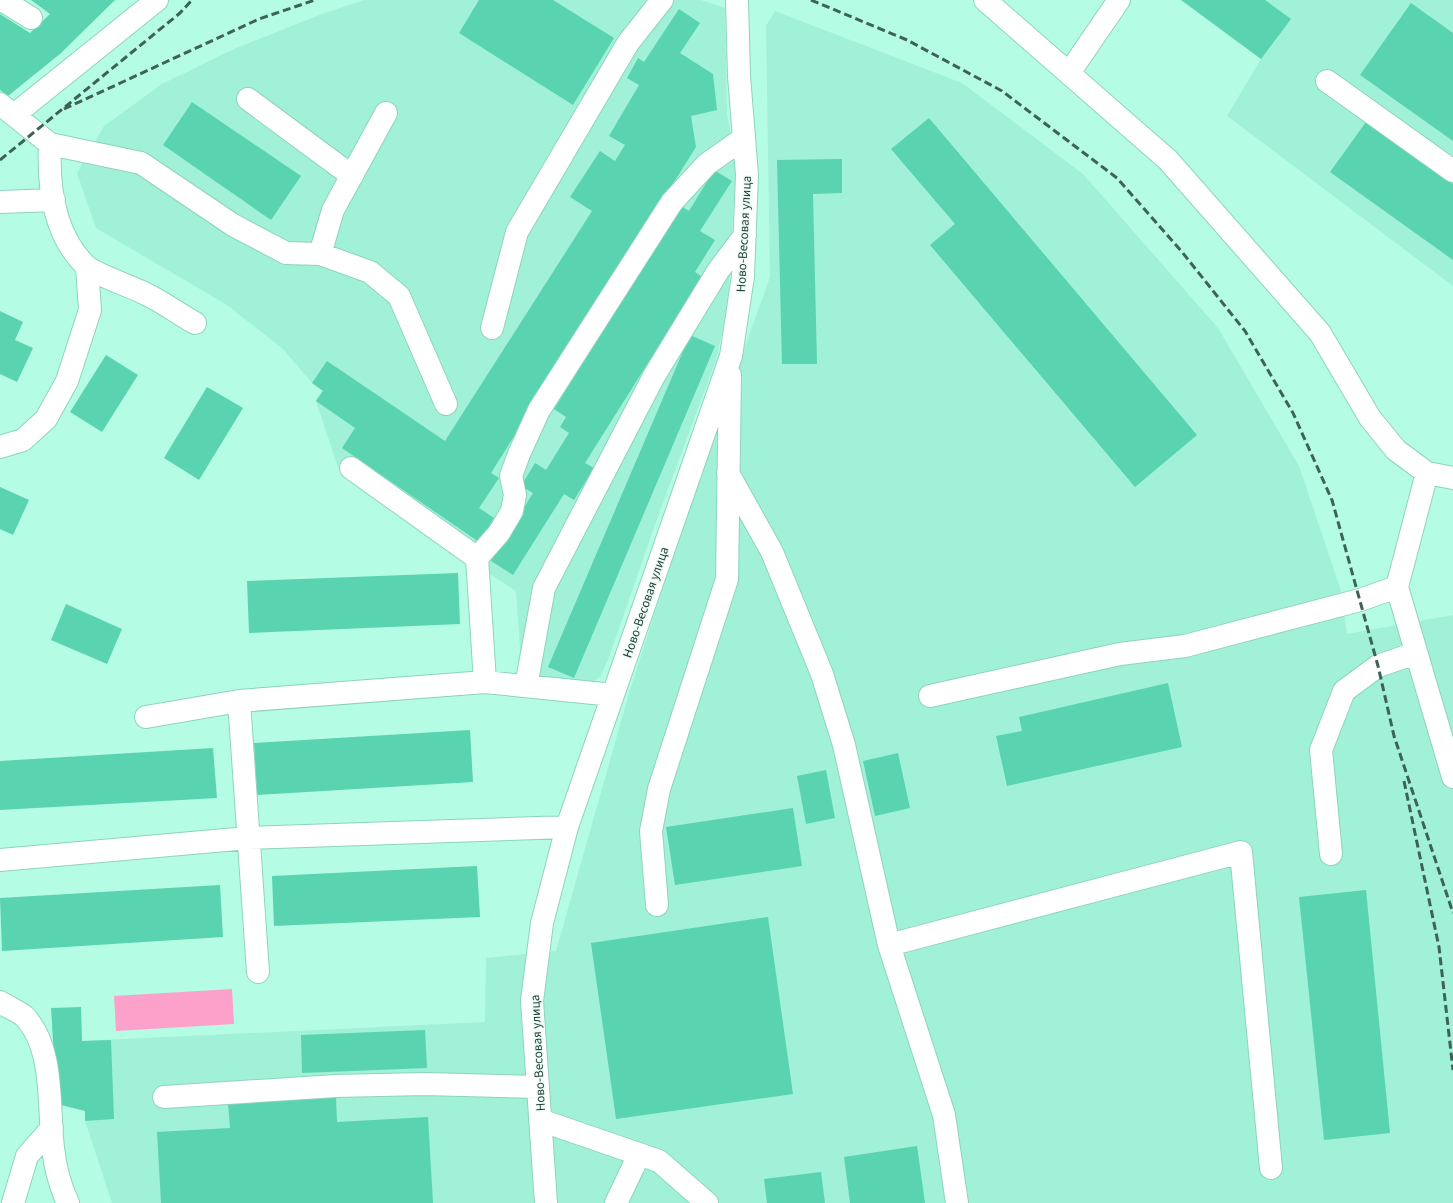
<svg xmlns="http://www.w3.org/2000/svg" width="1453" height="1203" font-family="'Source Sans 3',sans-serif">
  <rect width="100%" height="100%" fill="#b5fce4"/>
  <!-- built -->
  <path fill="#a0f1d7" d="M364,0h337l24,8 2,105 9,49 -8,144 -12,54 -59,159 -49,141 -8,17 -14,9 -43,-6 -22,-17 -5,-72 -61,-39 -117,-85 -22,-66 6,-11 -10,-7 -29,-34 -56,-44 -131,-77 -19,-55 27,-47 58,-42 74,-36 86,-34z
    M1181,0h272v286l-226,-170 34,-57z
    M775,11l187,72 121,91 135,154 81,138 42,125 6,43 106,-19v588h-1341l-27,-82 -3,-80 403,-19 1,-64 70,-7 74,-261 67,-209 73,-204 -4,-251z"/>
  <!-- green -->
  <path fill="#fca2ca" d="M232,989l2,35 -118,7 -2,-35z"/>
  <!-- building -->
  <path fill="#59d3b0" d="M31,0h84l-54,53 -53,43 -8,-6v-76l30,19 20,-19z
    M479,0h74l61,38 -41,67 -114,-72z
    M1181,0h84l26,19 -30,40z
    M1411,3l42,30v108l-93,-66z
    M679,9l21,14 -20,30 33,21 4,36 -26,6 5,31 -205,326 8,5 -20,30 15,10 -15,24 -137,-94 13,-20 -39,-27 7,-10 -11,-8 15,-22 118,80 147,-230 -22,-14 30,-46 15,10 10,-16 -16,-9 30,-51 -12,-7 11,-20 6,4z
    M192,102l109,74 -30,44 -108,-75z
    M929,118l268,317 -62,52 -205,-242 25,-21 -64,-75z
    M1366,122l87,62v76l-123,-88z
    M842,159v34l-29,1 4,170h-35l-5,-204z
    M714,170l18,11 -32,50 15,9 -20,32 7,5 -117,186 9,5 -20,32 -10,-6 -51,81 -22,-14 42,-68 -12,-7 14,-23 11,7 23,-37 -9,-6 6,-10 -12,-8 127,-203 8,5z
    M0,311l23,11 -8,18 18,8 -16,34 -17,-8z
    M690,335l25,11 -141,332 -26,-11z
    M106,355l32,20 -36,57 -32,-20z
    M207,387l36,21 -44,72 -35,-22z
    M0,487l29,13 -16,35 -13,-6z
    M458,573l2,51 -211,9 -2,-52z
    M66,604l56,25 -15,35 -56,-24z
    M1168,683l14,64 -175,39 -11,-50 26,-5 -3,-14z
    M470,730l3,52 -216,13 -3,-52z
    M213,748l4,50 -217,12v-49z
    M898,753l12,55 -35,8 -12,-55z
    M826,770l9,48 -29,6 -9,-48z
    M793,808l9,58 -127,19 -9,-58z
    M477,866l3,51 -206,9 -2,-50z
    M220,885l3,52 -221,14 -2,-53z
    M1366,890l24,243 -66,7 -25,-243z
    M768,917l25,177 -177,25 -25,-176z
    M81,1007l1,34 29,-1 3,79 -29,2v-10l-28,-7 -6,-96z
    M425,1030l2,38 -125,5 -1,-38z
    M336,1097l1,25 91,-5 5,86h-272l-4,-71 73,-4 -2,-25z
    M917,1146l8,57h-75l-6,-46z
    M821,1172l4,31h-58l-3,-24z"/>
  <g fill="none" stroke-linecap="round" stroke-linejoin="round">
    <defs>
      <path id="minor" d="M2,0l29,18
        M985,0l183,160 152,173 50,85 26,32 31,23 26,5
        M1069,73l50,-73
        M1327,81l126,90
        M248,99l104,77
        M0,104l50,40 91,19 92,62 53,28 34,1 50,18 29,24 47,108
        M14,115l143,-115
        M50,144c-2,42 4,91 36,122 10,9 47,21 62,29 16,8 31,19 47,28
        M0,202l54,-2
        M320,254l13,-44 53,-97
        M492,328l25,-96 111,-189 34,-43
        M0,447l23,-7 23,-21 21,-38 23,-71 -3,-43
        M351,468l126,90 8,124
        M728,473l44,79 50,122 22,71 45,200 55,170 13,88
        M477,558l22,-25 13,-22 3,-16 -4,-19 8,-22 20,-44 133,-208 35,-38 37,-26
        M1397,587l56,190
        M526,686l18,-98 110,-212 64,-105 27,-36
        M930,696l190,-42 65,-8 175,-46 37,-13 30,-114
        M146,717l93,-16
        M1331,854l-10,-104 23,-59 34,-25 38,-13
        M0,860l248,-22 319,-11
        M657,905l-6,-74 8,-42 68,-210 3,-204
        M889,945l352,-93 30,316
        M258,972l-19,-271 246,-19 128,13
        M0,1002c7,5 18,9 24,14 31,32 24,91 29,132 2,18 7,38 15,55
        M164,1097l172,-11 89,-2 113,3
        M540,1120l119,41 48,42
        M13,1203l14,-47 25,-28
        M546,1203l-14,-202 10,-78 25,-96 164,-471 12,-80 4,-101 -8,-99 -2,-76
        M616,1203l23,-48"/>
    </defs>
    <!-- minor casing -->
    <use href="#minor" stroke="#8ed4bd" stroke-width="24"/>
    <!-- minor -->
    <use href="#minor" stroke="#fff" stroke-width="22"/>
    <!-- rail -->
    <path stroke="#3d6256" stroke-width="3" stroke-dasharray="8 4" stroke-linecap="butt" d="M811,0l96,40 95,51 115,87 65,74 63,79 48,82 39,87 46,166 16,70 59,177
      M64,109l195,-90 56,-19
      M0,160l180,-147 12,-13
      M1404,781l35,166 14,123"/>
  </g>
  <g text-anchor="middle" stroke-width="3" stroke-linejoin="round" paint-order="stroke">
    <!-- street labels -->
    <g font-size="13" fill="#1f3c33" stroke="#eefcf6">
      <text transform="translate(743 234) rotate(-87)" y="5">Ново-Весовая улица</text>
      <text transform="translate(645 602) rotate(-71)" y="5">Ново-Весовая улица</text>
      <text transform="translate(537 1053) rotate(-93)" y="5">Ново-Весовая улица</text>
    </g>
  </g>
</svg>
